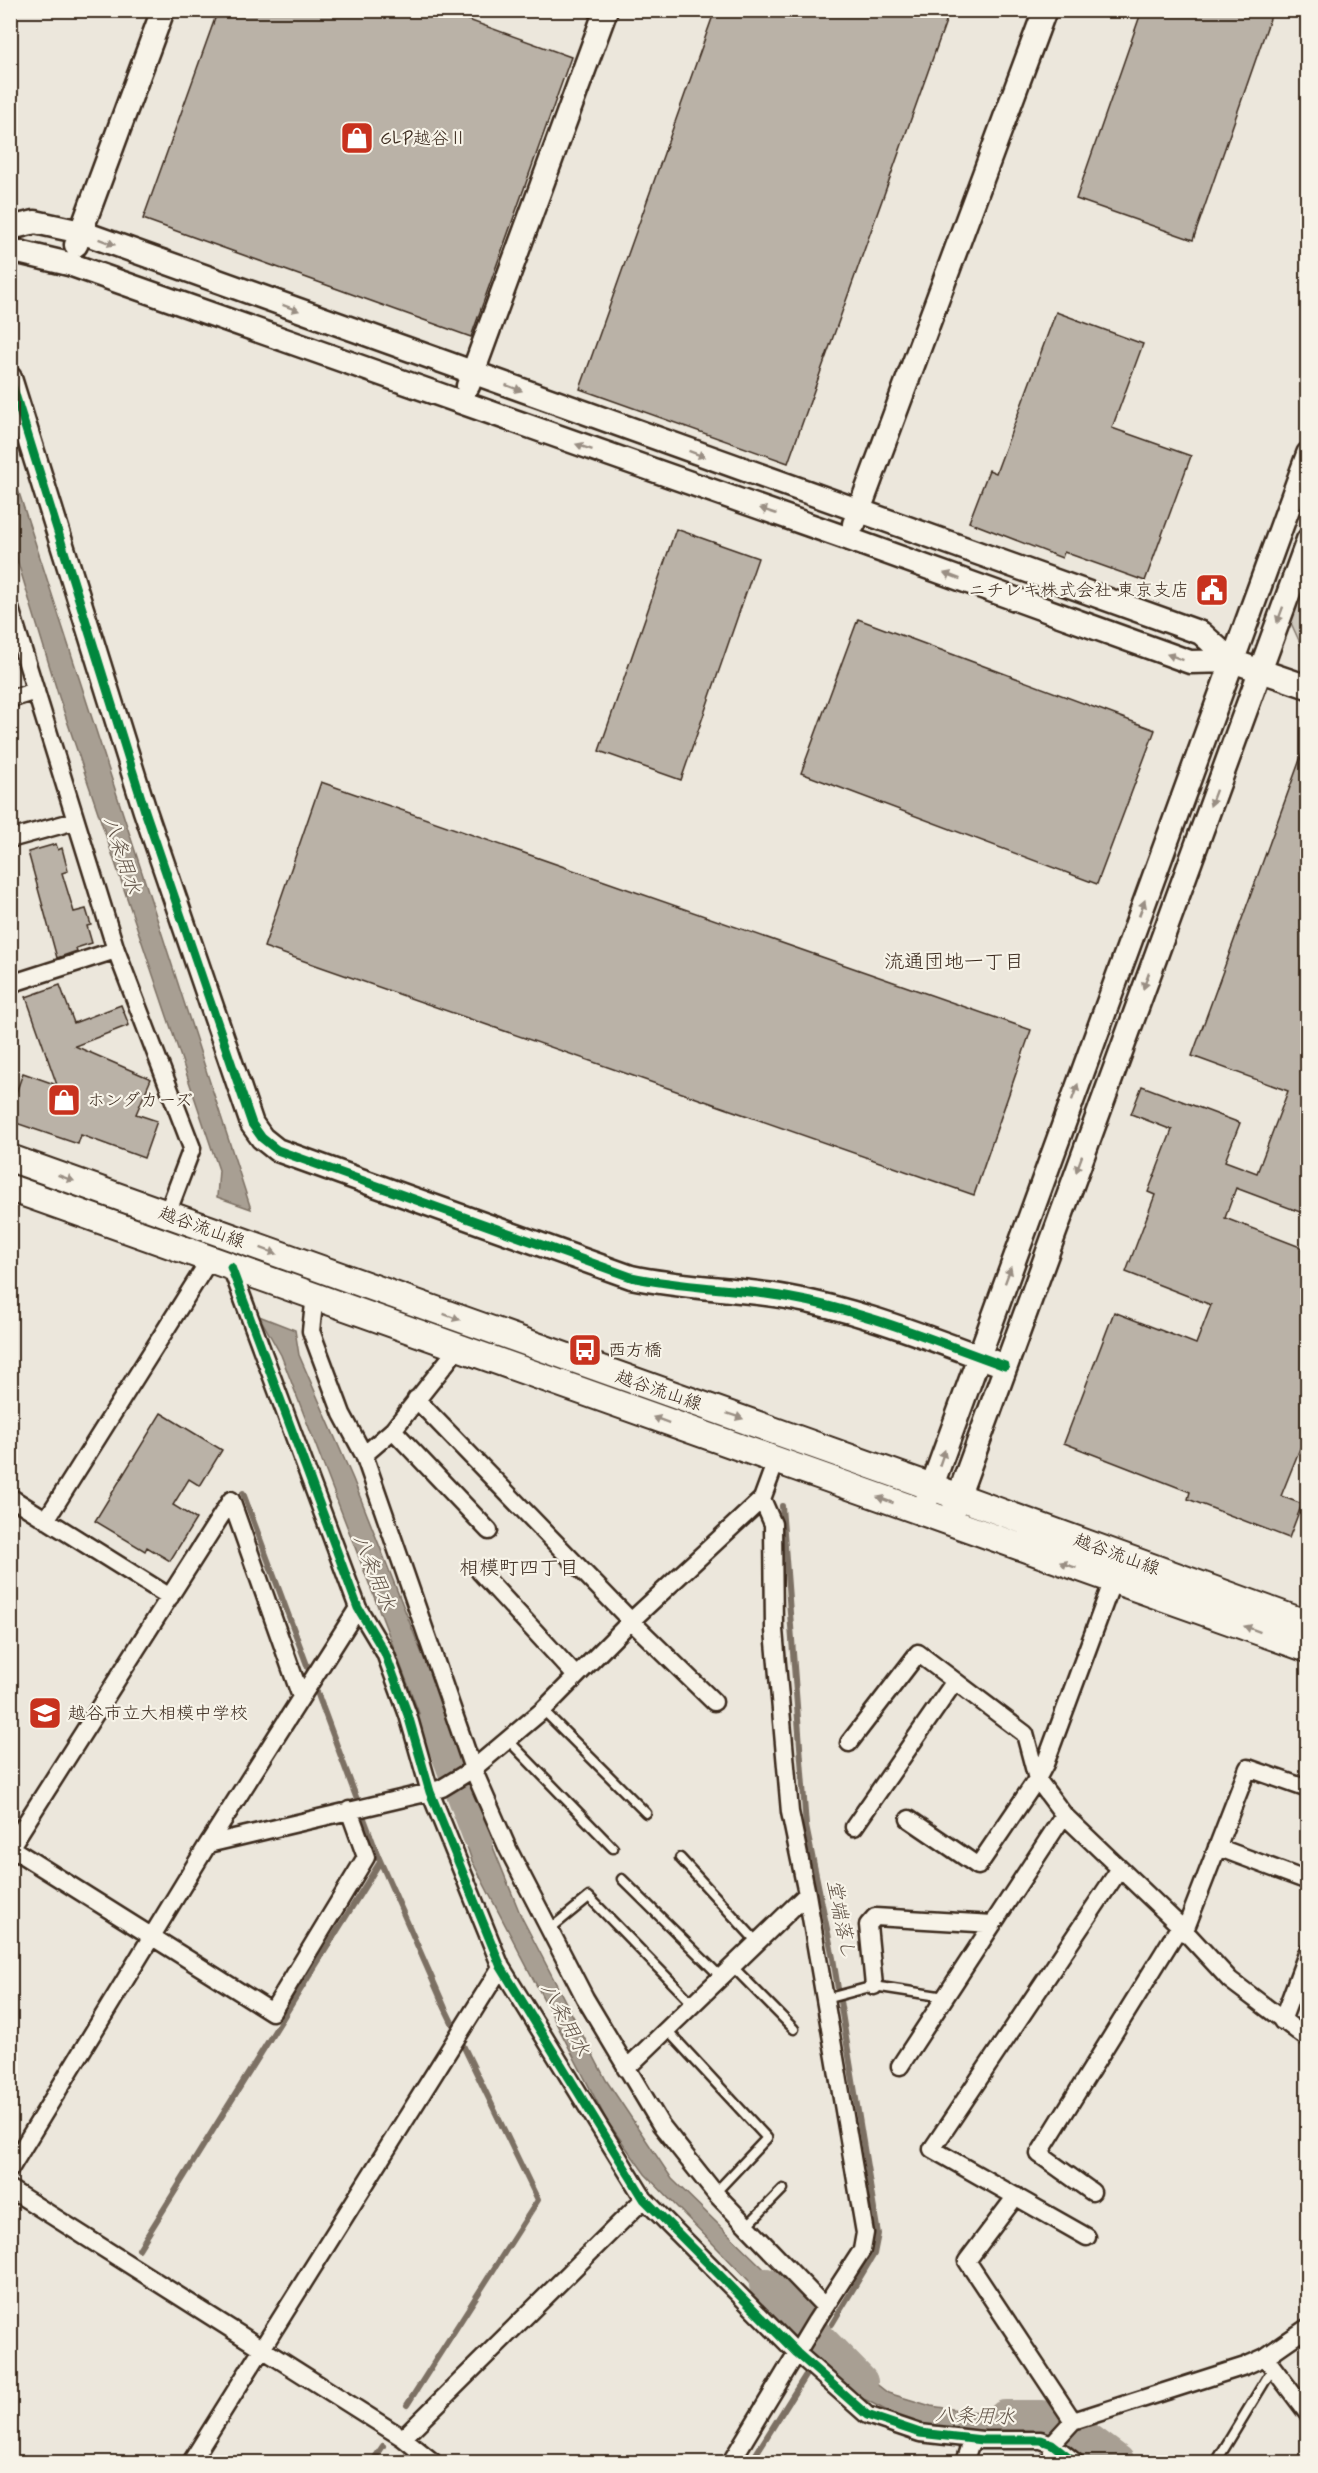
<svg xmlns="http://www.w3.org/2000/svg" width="1318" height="2473" font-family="Mynerve,'Klee One',sans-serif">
  <rect width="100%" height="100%" fill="#ece7dc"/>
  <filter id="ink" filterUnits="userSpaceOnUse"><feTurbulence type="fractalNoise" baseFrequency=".0167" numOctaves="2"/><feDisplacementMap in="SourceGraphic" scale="12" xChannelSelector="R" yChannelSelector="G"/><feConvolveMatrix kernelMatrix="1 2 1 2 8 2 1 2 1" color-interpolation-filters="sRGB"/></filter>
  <g filter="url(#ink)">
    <!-- green -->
    <path fill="#cec8bc" stroke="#84796d" stroke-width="1.5" d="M1307,550v108l-22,-48z"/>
    <!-- water -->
    <path fill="#a89f93" stroke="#7c7064" stroke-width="1.5" d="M11,468l240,741 -34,-12 2,-27 -160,-473 -48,-157z
      M259,1316l36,14 4,25 54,124 111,281 -22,13 -161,-418z
      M469,1788l52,128 85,164 66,99 133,130 -12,17 -148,-152 -38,-53 -135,-260 -22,-65z
      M832,2339l29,33 27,21 43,13 34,5 91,5 -10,13 -23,-5 -12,9 -58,-2 -38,-6 -51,-26 -44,-38z
      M1083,2430l42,32h-26l-25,-23z"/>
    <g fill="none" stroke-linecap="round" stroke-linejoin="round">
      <!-- stream -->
      <path stroke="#7c7064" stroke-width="6" d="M243,1493l135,363 67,152 93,192 -131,205
        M782,1506l24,320 27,132 45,276 -4,20 -42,70
        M139,2249l241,-387
        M372,2462l11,-16
        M751,2462l54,-86"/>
      <!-- river -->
      <path stroke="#a89f93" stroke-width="34" d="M436,1722l43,113
        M766,2285l95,97
        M1005,2417h37l33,13 43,32"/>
    </g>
    <!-- building -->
    <path fill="#bab2a7" stroke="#3b2a1e" stroke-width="1.5" d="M218,10h223l130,47 -100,280 -328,-118z
      M715,10h235l-162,453 -208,-74z
      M1142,10h131l-80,230 -117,-41z
      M1056,312l87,32 -31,84 79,28 -46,125 -81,-29 -2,6 -93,-36 20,-52 7,3z
      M676,529l82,29 -77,222 -82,-29z
      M858,619l297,111 -58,154 -296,-111z
      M1306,743h2v472l-72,-27 -11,30 83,32v193l-5,-2 -22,55 21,8 -13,34 -101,-39 2,-7 -126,-49 50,-131 82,32 15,-39 -85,-33 29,-77 -7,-3 24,-62 -41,-16 11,-28 98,37 -15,38 32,12 31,-82 -96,-35z
      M321,782l710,248 -57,165 -710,-248z
      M56,844l2,6 4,-2 6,23 -6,2 12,39 12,-3 5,16 -4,1 5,17 -16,5 1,3 -20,7 -29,-106z
      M60,985l14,38 47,-18 8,20 -54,21 76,33 -15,35 21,7 -13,37 -63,-23 -3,9 -68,-23v-11l13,-37 34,12 -31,-88z
      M161,1413l61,37 -22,36 -11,-7 -16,26 23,14 -26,42 -23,-14 -2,4 -50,-30z"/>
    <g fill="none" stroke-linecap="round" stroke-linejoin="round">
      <defs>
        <path id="lane" d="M543,1710l103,103
          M509,1741l104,107
          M680,1858l77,84
          M622,1879l99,98
          M550,1929l39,-32 104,107
          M732,1966l62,63
          M825,1999l49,-13 71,11
          M667,2030l100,108 -52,55
          M747,2226l36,-37
          M1216,2462l57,-94"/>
        <path id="street" d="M10,608l106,342 76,198 -25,66
          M10,699l26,-8
          M10,839l65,-18
          M10,984l106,-34
          M231,1267l127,341 27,45 23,62 22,77 71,175 143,232 153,154 70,62 53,18 62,7h59l11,4 23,18
          M315,1295l-4,36 31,83 22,41 109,314 35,80 77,149 76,127 54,68 110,114
          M416,1399l215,222 83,81
          M393,1430l96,101
          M364,1455l29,-25 65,-82
          M10,1497l160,100
          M46,1520l164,-261
          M480,1572l96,104
          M1113,1580l-68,184 -8,15 27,36 116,111 50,54 78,59
          M849,1743l69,-90 107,81 12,45 -59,87 -69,-47
          M854,1827l101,-146
          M208,1844l150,-236
          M1217,1847l91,34
          M10,1848l221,-348 70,197
          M11,1848l261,164 94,-155 -17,-47
          M1184,1933l64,-165 60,21
          M874,1986l-6,-61 7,-8 118,7
          M1282,2021l26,-70
          M900,2066l164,-251
          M626,2069l181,-175
          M10,2169l198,-325 222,-52 12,-4 31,-19 70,-59 88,-89 131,-122 14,-38
          M10,2189l393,249 30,24
          M1092,2192l-53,-38 141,-228
          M1016,2196l-49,65 106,160
          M1087,2237l-155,-88 187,-279
          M1265,2357l43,57
          M403,2438l241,-239
          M191,2462l310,-495
          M731,2462l85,-141 46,-71 3,-17 -58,-339 -17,-82 -16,-182 -1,-106 -11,-25
          M964,2462l8,-23
          M1052,2462v-18l21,-23 172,-55 20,-9 43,-30"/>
        <path id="secondary" d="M10,228l25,-6 46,10 1120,401 31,28 76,26
          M76,245l87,-235
          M10,250l59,14 780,275 341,123 42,-1
          M10,378l135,433 107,313 10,14 15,12 354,127c51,11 103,11 155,20 75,13 147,43 219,69
          M468,386l138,-376
          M854,524l191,-514
          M922,1513l386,-1059
          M952,1514l356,-974"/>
        <path id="primary" d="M10,1158l922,329 376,137
          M10,1188l1298,461"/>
      </defs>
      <!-- lane casing -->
      <use href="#lane" stroke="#3b2a1e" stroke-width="13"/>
      <!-- street casing -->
      <use href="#street" stroke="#3b2a1e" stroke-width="21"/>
      <!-- secondary casing -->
      <use href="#secondary" stroke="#3b2a1e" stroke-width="27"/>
      <!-- primary casing -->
      <use href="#primary" stroke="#3b2a1e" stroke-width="30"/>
      <!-- lane -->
      <use href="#lane" stroke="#f7f3e8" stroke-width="8"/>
      <!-- street -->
      <use href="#street" stroke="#f7f3e8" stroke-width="16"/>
      <!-- secondary -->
      <use href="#secondary" stroke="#f7f3e8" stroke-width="22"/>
      <!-- primary -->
      <use href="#primary" stroke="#f7f3e8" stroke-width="26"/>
      <defs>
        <path id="cycleway" d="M10,378l135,433 107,313 10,14 15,12 354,127c51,11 103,11 155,20 75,13 147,43 219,69
          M231,1267l127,341 27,45 23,62 22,77 71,175 143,232 153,154 70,62 53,18 62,7h59l11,4 23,18"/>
      </defs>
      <!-- cycleway casing -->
      <use href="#cycleway" stroke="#f7f3e8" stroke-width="13"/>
      <!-- cycleway -->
      <use href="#cycleway" stroke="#00873e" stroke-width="9"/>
    </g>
    <!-- one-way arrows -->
    <defs><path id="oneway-solid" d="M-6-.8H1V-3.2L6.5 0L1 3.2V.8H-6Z" transform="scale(1.5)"/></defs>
    <g fill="#998e83">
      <use href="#oneway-solid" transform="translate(107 242) rotate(20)"/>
      <use href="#oneway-solid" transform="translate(291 308) rotate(20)"/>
      <use href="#oneway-solid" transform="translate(514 388) rotate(20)"/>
      <use href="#oneway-solid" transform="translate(584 447) rotate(-161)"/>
      <use href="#oneway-solid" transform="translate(697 454) rotate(20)"/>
      <use href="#oneway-solid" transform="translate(768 511) rotate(-161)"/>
      <use href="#oneway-solid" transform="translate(952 576) rotate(-160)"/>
      <use href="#oneway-solid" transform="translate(1280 615) rotate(110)"/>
      <use href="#oneway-solid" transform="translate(1175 657) rotate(-160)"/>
      <use href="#oneway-solid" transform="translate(1213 798) rotate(110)"/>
      <use href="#oneway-solid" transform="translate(1142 908) rotate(-70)"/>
      <use href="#oneway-solid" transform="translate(1146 981) rotate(110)"/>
      <use href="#oneway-solid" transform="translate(1075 1092) rotate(-70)"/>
      <use href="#oneway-solid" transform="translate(1079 1164) rotate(110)"/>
      <use href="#oneway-solid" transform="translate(66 1178) rotate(20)"/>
      <use href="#oneway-solid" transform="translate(269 1251) rotate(20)"/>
      <use href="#oneway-solid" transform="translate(1008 1275) rotate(-70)"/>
      <use href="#oneway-solid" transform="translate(452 1317) rotate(20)"/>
      <use href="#oneway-solid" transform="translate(735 1416) rotate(19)"/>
      <use href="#oneway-solid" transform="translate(661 1420) rotate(-160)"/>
      <use href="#oneway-solid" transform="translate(942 1458) rotate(-71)"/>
      <use href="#oneway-solid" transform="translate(885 1500) rotate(-160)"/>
      <use href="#oneway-solid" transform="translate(1068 1565) rotate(-161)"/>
      <use href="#oneway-solid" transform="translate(1252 1629) rotate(-160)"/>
    </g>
  </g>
  <!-- icons -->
  <defs>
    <symbol id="shop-square" viewBox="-11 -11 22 22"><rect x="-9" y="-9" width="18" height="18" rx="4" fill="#c8321e" stroke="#f7f3e8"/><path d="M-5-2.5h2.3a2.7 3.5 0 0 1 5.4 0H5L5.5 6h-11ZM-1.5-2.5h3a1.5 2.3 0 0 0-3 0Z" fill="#fff"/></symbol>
    <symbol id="civic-square" viewBox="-11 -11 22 22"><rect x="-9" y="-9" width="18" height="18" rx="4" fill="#c8321e" stroke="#f7f3e8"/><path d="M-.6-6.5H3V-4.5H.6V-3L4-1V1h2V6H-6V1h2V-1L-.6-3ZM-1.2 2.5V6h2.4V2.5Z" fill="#fff"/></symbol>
    <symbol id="bus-square" viewBox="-11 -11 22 22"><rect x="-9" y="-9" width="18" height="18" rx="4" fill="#c8321e" stroke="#f7f3e8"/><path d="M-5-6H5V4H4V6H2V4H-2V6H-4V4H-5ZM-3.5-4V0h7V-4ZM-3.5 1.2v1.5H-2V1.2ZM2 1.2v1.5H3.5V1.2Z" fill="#fff"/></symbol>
    <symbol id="school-square" viewBox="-11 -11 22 22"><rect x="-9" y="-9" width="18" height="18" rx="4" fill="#c8321e" stroke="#f7f3e8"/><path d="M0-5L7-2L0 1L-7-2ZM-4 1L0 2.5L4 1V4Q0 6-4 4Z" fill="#fff"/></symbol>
  </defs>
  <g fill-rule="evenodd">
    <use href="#shop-square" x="338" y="119" width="38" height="38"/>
    <use href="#civic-square" x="1193" y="571" width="38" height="38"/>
    <use href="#shop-square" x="45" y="1081" width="38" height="38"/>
    <use href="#bus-square" x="566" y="1331" width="38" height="38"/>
    <use href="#school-square" x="26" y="1694" width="38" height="38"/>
  </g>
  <g text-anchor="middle" stroke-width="4.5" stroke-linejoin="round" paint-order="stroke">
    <!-- poi labels -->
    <g font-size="18" fill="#3b2a1e" stroke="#f7f3e8" text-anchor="start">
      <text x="380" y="144">GLP越谷Ⅱ</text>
      <text x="1189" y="596" text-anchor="end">ニチレキ株式会社 東京支店</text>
      <text x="87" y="1106">ホンダカーズ</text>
      <text x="608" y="1356">西方橋</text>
      <text x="68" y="1719">越谷市立大相模中学校</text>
    </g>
    <!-- street labels -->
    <g font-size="18" fill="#3b2a1e" stroke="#f7f3e8">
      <text transform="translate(202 1227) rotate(20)" y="6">越谷流山線</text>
      <text transform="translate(659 1390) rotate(19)" y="6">越谷流山線</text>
      <text transform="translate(1117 1554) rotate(20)" y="6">越谷流山線</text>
    </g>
    <!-- water labels -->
    <g font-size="20" font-style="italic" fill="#615347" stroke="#f7f3e8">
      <text transform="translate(123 855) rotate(72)" y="7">八条用水</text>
      <text transform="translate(375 1572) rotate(68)" y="7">八条用水</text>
      <text transform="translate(842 1919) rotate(79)" y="7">堂端落し</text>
      <text transform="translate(566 2019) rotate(62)" y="7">八条用水</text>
      <text transform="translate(975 2415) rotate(2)" y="7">八条用水</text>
    </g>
    <!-- neighbourhood labels -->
    <g font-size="20" fill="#3b2a1e" stroke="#f7f3e8">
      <text x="954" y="968">流通団地一丁目</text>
      <text x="519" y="1574">相模町四丁目</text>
    </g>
  </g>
  <!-- margin -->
  <rect width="1318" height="2473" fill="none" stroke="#f7f3e8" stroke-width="36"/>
  <rect x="18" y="18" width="1282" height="2437" fill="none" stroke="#3b2a1e" stroke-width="2" filter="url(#ink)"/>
</svg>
